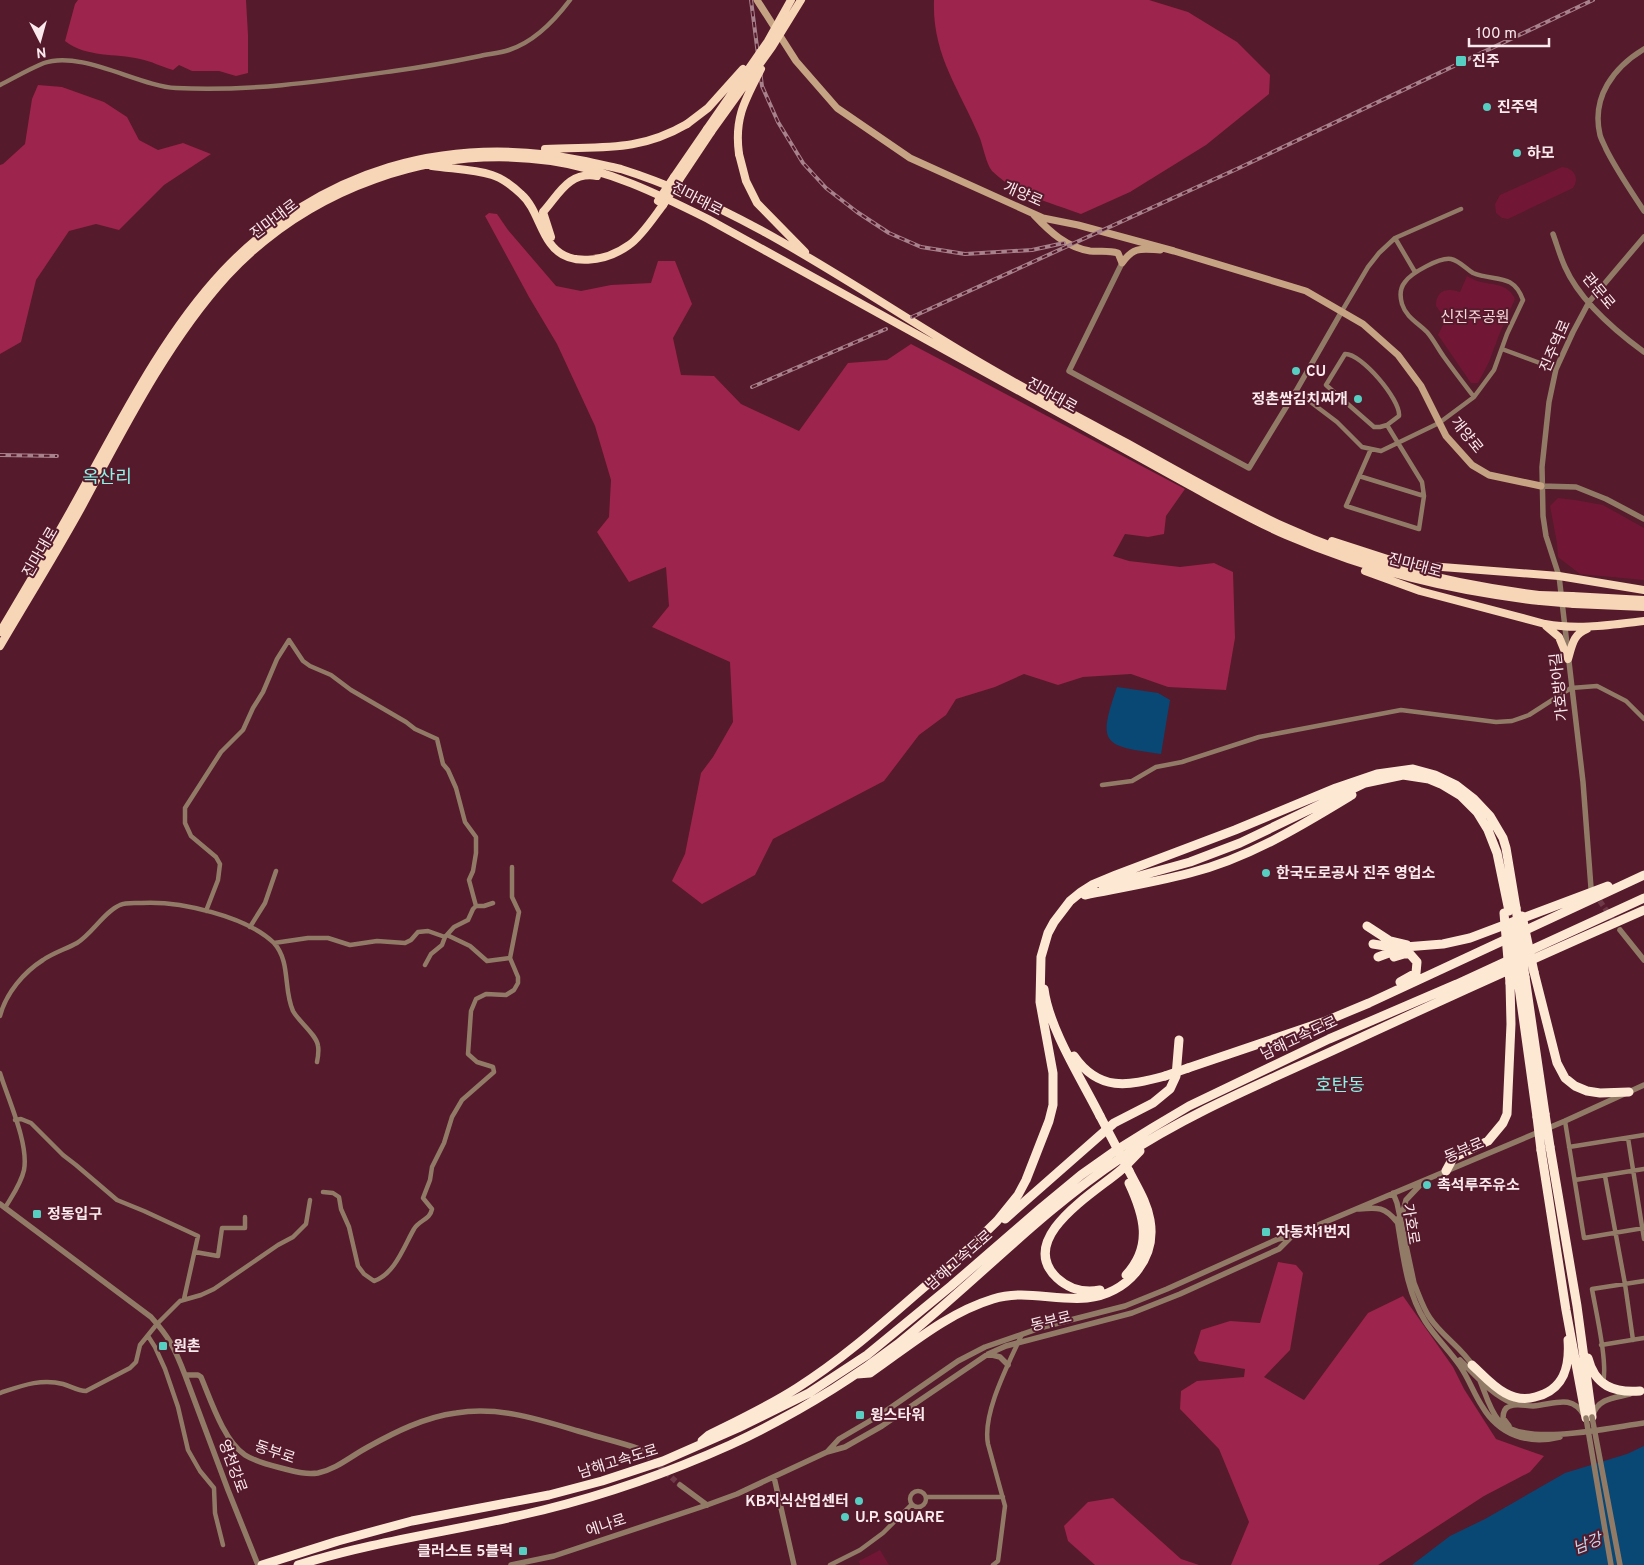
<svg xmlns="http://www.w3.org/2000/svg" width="1644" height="1565" font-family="Overpass,'Noto Sans KR',sans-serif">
  <rect width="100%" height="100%" fill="#551a2b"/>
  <!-- green -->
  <path fill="#711735" d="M1562,167c12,1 18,11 11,21l-65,31 -6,-1 -6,-5 -1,-9 5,-9z
    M1467,276c4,2 9,5 14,6 14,3 27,2 34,17l-16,36 -10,27 -11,21h-7l-33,-48 8,-16 -10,-13c0,-17 12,-18 24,-14z
    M1558,498l17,2 28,5 41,23v52l-64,-6 -22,-17 -1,-14 -7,-37z
    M880,1550l9,15h-29l-1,-4z"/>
  <!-- forest -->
  <path fill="#9d244c" d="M78,0h168l2,35v38l-12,3 -17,-5h-27l-13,-6 -6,5c-11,-3 -22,-9 -33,-11 -25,-6 -53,-1 -75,-18l10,-37z
    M934,0h215l39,12 49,30 33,33 -1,19 -63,51 -76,47 -49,22c-30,-11 -66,-20 -89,-43 -6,-7 -9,-26 -13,-35 -20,-48 -47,-81 -45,-136z
    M38,85l24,2 42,15 23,15 12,23 19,10 25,-7 28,11 -47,31 -45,45 -23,-6 -27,7 -33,49 -15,62 -21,12v-189l3,-1 22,-20 7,-45z
    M489,213l8,1 11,16 48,56 25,5 30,-6 40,-2 7,-22h17l17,43 -19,34 8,37 33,1 27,28 58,27 49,-68 39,-3 24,-16 274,145 -19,27 -2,18 -16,3 -23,-3 -12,22 16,5 51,6 34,-4 19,9 2,66 -9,52 -58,-3 -37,-13 -48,3 -25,8 -34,-11 -29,13 -39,12 -10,16 -27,20 -35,46 -111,58 -18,36 -53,29 -30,-23 13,-27 16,-81 12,-16 20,-35 -3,-60 -78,-35 17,-21 -3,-39 -37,15 -32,-50 12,-15 2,-37 -16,-54 -38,-82 -28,-47 -44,-81z
    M1278,1262l18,3 7,8 -13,77 -26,27 40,23 64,-87 35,-17 50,71 11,22 32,50 48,17 -14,16 -46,24 -106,69h-147l18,-43 -30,-73 -39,-40 1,-18 16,-10 47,-4 1,-8 -46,-8 -5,-8 7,-23 29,-9 30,2z
    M1113,1498l68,61 18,6h-104l-27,-24 -4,-15 24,-24z"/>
  <!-- water -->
  <path fill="#094874" d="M1117,687l41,6 12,7 -9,54c-58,-8 -64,-9 -44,-67z
    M1644,1446v119h-232l38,-29 35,-17 80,-46 62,-19z"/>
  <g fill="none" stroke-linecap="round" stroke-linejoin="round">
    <!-- tertiary-tunnel -->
    <path stroke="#6e3948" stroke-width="5.5" stroke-dasharray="5.5 3" stroke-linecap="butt" d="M1595,894l25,36
      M640,1449l40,36"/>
    <!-- minor -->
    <path stroke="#917b67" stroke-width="4.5" d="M0,85c14,-7 29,-16 44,-22 37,-13 95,23 132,25 73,4 147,-7 218,-17 29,-4 57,-9 86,-15 9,-2 20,-3 29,-6 25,-8 46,-30 61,-50
      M1395,238l20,34
      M1342,311l26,-44 11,-14 16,-15 66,-29
      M1502,349l54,20
      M1296,391l41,31 25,25 19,4 58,-28 35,-26 20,-27 13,-36 16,-34c-10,-28 -29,-18 -50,-27 -7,-4 -13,-12 -22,-14 -11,-2 -40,14 -46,23 -5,6 -5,15 -3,22 4,13 16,19 25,28 7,8 11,17 17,25 10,14 20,27 30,40
      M1371,449l-25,57 73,23 5,-33 -2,-14 -35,-57 -7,2h-6l-48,-42 19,-31c16,-1 56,46 54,62l-12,9
      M1359,476l65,20
      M1102,785l30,-4 24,-14 26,-5 77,-25 142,-27 95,12 16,-1 17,-6 42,-27 26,-2 29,15 18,18
      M206,911l12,-31 2,-16 -4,-7 -25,-21 -6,-13v-15l36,-56 22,-22 10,-22 10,-16 14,-33 12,-19 14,21 7,5 21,9 20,15 55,32 9,7 22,10 6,25 5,6 8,18 9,34 11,15v16l-3,18 -4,9 7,26
      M250,927l15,-24 11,-32
      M447,935l23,11 17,15 23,-3
      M274,943c17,19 9,46 19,68 6,11 24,24 25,35 1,5 0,11 -1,16
      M425,965l6,-11 11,-9 3,-8 9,-10 14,-7 5,-11 3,-3h8l9,-3
      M0,1016c6,-23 24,-44 43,-56 10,-7 23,-11 34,-17 14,-8 28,-32 43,-38 6,-3 15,-2 22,-2 38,-2 104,13 132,40l34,-5h20l22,7 27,-4 28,2 6,-3 7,-8 10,-1 17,6
      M0,1073c8,26 29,71 24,97 -3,14 -12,26 -19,38
      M15,1120l6,-1 10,4 32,32 13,10 41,35 27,11 54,25 -14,63
      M1565,1121l19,117 60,-10
      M1628,1138l16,101
      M1569,1147l75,-12
      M1605,1176l20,108 8,56
      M1575,1180l69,-11
      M323,1192l10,1 6,4 2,12 8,18 9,39 6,8 10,7c21,-7 30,-35 40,-52 5,-9 16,-9 18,-20l-9,-11 7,-18 2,-13 12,-24 8,-26 10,-17 32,-28 -1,-5 -16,-5 -9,-8 3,-43 5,-12 10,-5 20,1 8,-5 4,-7v-6l-8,-19 9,-46 -7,-15v-30
      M195,1252l23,4 4,-28h23v-11
      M148,1336l7,11 10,22 13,38 10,43 12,21 14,17 1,25 8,32
      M1601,1345l43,-7
      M1603,1383c5,-20 -7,-71 -11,-94l52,-8
      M0,1393c21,-7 41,-15 63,-9 8,2 14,7 23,7l44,-23 6,-6 4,-17 17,-21 23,-23 21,-6 13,-6 64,-44 15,-8 13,-13 4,-24
      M910 1499a8 8 0 1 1 16 0a8 8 0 1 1-16 0Z
      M926,1497h77
      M830,1565l30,-15 23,-17 29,-29
      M993,1565l5,-4 7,-55 -17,-62c-6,-31 21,-81 34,-110"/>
    <!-- tertiary -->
    <path stroke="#917b67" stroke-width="5.5" d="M1644,49c-30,18 -53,48 -44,86 1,4 4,9 6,14 11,22 25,42 38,62
      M1553,234c4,11 7,22 12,33 15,34 49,63 79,85
      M1122,263l-53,108 180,97 47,-77 46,-80
      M1541,486l35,1 30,12 38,20
      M1591,888l-8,-106 -24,-206 -13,-40 -3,-20 -1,-49 7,-65 7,-33 17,-37 16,-30 55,-65
      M1620,930l24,30
      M1393,1193l4,10 17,80c5,12 9,25 16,35 12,18 32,30 43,48 11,18 13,39 26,55 24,27 113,6 145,2
      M0,1204l151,113c19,21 24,32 34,58h13l3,2c10,24 23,64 44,78 11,7 24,10 36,13 12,3 24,7 37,5 19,-4 33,-17 50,-26 27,-15 57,-30 88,-34 42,-7 82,6 122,18 20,6 41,11 62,18
      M1359,1209c19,-2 26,-2 38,13
      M1402,1215l4,-15 17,-18
      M1397,1219c6,35 9,72 28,102 10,16 25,30 35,45 9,13 14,28 22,40 17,29 46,39 78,31
      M988,1354l12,3 8,8
      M1460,1360c18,18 31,34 54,44
      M185,1375l43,115 30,75
      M1593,1415c5,-17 22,-17 37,-21
      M1509,1426l-6,-8c0,-5 1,-10 7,-12 7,-3 16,0 23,0 20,-1 38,-13 51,9
      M827,1452l12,-13 41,-24 78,-54 27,-14 58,-20 82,-21 42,-17 111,-50 14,-3 273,-115 79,-36
      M774,1477l20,88
      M680,1485l27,20
      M511,1565l43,-9 153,-51 30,-11 90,-42 18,-5 37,-21 106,-72 18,-8 126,-33 48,-19 99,-45 12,-12"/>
    <!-- secondary -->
    <path stroke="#c6a483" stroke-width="7" d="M757,0l39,61 41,47 73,50 133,60 35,7 96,26 132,40 57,33 35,31 23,31 25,50 26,29 17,10 52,11
      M1034,215c16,17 32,32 56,36 9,1 18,-1 28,2l4,10c12,-17 20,-14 38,-13"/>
    <!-- trunk -->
    <path stroke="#f6d6b6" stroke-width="8" d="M545,149c55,-3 92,4 142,-25
      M739,154l7,27 11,22 48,49
      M432,166c20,3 41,3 60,9 10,3 22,12 29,19 14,12 18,34 29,49 18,26 57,18 79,2 12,-8 25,-28 34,-40
      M674,177l33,-48
      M679,180l32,-48
      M551,237l-8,-25c16,-18 26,-41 54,-36
      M1332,541l71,23 156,12 85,14
      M1365,571l55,20 125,33c33,6 65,1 99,-3
      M1572,596l72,4
      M1574,604l70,3
      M1546,626l13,11 9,22c4,-13 5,-25 19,-30
      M0,632c29,-49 58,-97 85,-147 40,-73 81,-153 138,-214 45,-48 103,-85 166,-104 65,-19 130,-20 196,-6 12,3 24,5 36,8 133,42 246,128 365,197 46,27 94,52 141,77 52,29 104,59 158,84 81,37 166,57 254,68
      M0,646c27,-46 55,-91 81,-138 42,-78 86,-166 146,-232 82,-88 205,-132 324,-115 56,8 107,33 157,58l483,267c31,17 62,35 95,49 84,36 164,56 254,66"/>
    <!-- motorway -->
    <path stroke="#fde8d4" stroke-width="9" d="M1103,886l87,-24 50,-19 125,-60 38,-8 26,4 12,5 20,12 16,16 11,18 9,23 12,58
      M1085,895c35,-7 71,-13 105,-22 59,-15 111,-47 162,-78
      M1367,926l23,15 17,4
      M1373,944l25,4
      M1378,957l27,-10 38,-3 27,-6 138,-52
      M1394,957l10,-3h6l7,8 -1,11 -16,9
      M1534,972l23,91 8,15 10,8 12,5 13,2 29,-1
      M1525,977l20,137
      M1518,980l19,137
      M1044,989c5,40 38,91 56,127
      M1074,1056c25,36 54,30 91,20
      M1188,1068l138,-47 43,-18 275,-128
      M1550,1147l27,159 15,111
      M1541,1150l25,160 20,108
      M1446,1171l7,-13 35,-17 15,-18 4,-9 4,-90 -1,-41
      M1005,1219l109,-96 39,-20 17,-14 6,-13 3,-36
      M957,1260l40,-39 21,-26 8,-15 23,-59 4,-16v-32l-13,-71 1,-45 7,-24 6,-11 16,-21 11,-9 11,-7 24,-10 119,-45 101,-42 41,-14 36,-5 22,6 21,10 18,14 16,17 13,22 3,10 10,60
      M1126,1275c27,-29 18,-60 3,-92
      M1100,1290c-16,3 -31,-1 -43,-12 -42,-40 39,-86 64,-108 7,-6 13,-13 19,-19
      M1588,1358c7,28 26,35 52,33
      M1472,1365c10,9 20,21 33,28 9,5 20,7 30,4 29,-7 35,-30 33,-57
      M857,1374l13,-1c39,-27 77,-60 123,-74 31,-10 62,2 94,-1 39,-4 70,-38 63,-78 -3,-18 -13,-33 -21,-49
      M702,1441l7,-6c30,-15 60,-29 88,-47 59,-37 110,-88 164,-132
      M262,1565l76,-24 74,-20 137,-26 53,-14 61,-20 75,-33 71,-35 58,-38 84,-69 89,-77 41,-34 34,-24 37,-23 37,-22 140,-67 128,-55 187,-86
      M298,1565c80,-25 164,-35 245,-55 65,-16 127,-38 187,-65 60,-28 117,-62 169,-102 75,-60 142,-132 222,-185 66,-44 139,-74 211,-107 103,-48 207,-95 312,-141"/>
    <defs>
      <path id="rail" d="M751,0l11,86 16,36 25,41 23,25 31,24 32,21 32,14 44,7 67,-4 32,-7
        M912,317l327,-149 354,-168
        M752,387l134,-58
        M0,455l57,1"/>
    </defs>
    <!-- rail casing -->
    <use href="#rail" stroke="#a7818b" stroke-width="4"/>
    <!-- rail -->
    <use href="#rail" stroke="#551a2b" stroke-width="2" stroke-dasharray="5.5" stroke-linecap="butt"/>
    <!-- tertiary-bridge -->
    <path stroke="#917b67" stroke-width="5.5" d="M1592,1417l28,148
      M1586,1418l25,147"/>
    <!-- trunk-bridge -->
    <path stroke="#f6d6b6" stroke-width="8" d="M687,124l21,-16 35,-39
      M707,129l61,-88 23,-41
      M711,132l61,-85 29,-47
      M739,154c-5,-36 6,-54 22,-85
      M658,201l16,-24
      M663,205l16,-25
      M1539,595l33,1
      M1540,601l34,3"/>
    <!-- motorway-bridge -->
    <path stroke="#fde8d4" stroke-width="9" d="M1516,908l9,69
      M1504,913l6,70
      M1522,916l12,56
      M1511,926l7,54
      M1165,1076l23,-8
      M1545,1114l5,33
      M1100,1116l29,55
      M1537,1117l4,33"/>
  </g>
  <!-- markers -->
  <g fill="#57cec2" stroke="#551a2b" stroke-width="2">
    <rect x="1455" y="55" width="12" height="12" rx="2.5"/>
    <circle cx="1487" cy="107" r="5"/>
    <circle cx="1517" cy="153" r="5"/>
    <circle cx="1296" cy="371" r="5"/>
    <circle cx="1358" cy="399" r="5"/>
    <circle cx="1266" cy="873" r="5"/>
    <circle cx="1427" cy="1185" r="5"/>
    <rect x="32" y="1209" width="10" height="10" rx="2.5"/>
    <rect x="1261" y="1227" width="10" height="10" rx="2.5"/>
    <rect x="158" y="1341" width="10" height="10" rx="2.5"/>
    <rect x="855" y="1410" width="10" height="10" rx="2.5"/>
    <circle cx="859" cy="1501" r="5"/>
    <circle cx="845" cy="1517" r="5"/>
    <rect x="518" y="1546" width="10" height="10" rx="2.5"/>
  </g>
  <g text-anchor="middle" stroke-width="4" stroke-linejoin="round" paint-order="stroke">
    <!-- poi labels -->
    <g font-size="15" font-weight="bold" fill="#faeaed" stroke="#551a2b" text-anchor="start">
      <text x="1472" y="66">진주</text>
      <text x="1497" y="112">진주역</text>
      <text x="1527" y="158">하모</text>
      <text x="1306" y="376">CU</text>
      <text x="1348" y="404" text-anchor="end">정촌쌈김치찌개</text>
      <text x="1276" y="878">한국도로공사 진주 영업소</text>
      <text x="1437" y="1190">촉석루주유소</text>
      <text x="47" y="1219">정동입구</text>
      <text x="1276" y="1237">자동차1번지</text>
      <text x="173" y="1351">원촌</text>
      <text x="870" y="1420">윙스타워</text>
      <text x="849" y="1506" text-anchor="end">KB지식산업센터</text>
      <text x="855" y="1522">U.P. SQUARE</text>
      <text x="513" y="1556" text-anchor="end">클러스트 5블럭</text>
    </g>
    <!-- street labels -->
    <g font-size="15" fill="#faeaed" stroke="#551a2b">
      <text transform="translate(1023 194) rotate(23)" y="5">개양로</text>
      <text transform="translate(697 199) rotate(27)" y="5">진마대로</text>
      <text transform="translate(274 219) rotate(-37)" y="5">진마대로</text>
      <text transform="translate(1599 291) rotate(50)" y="5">관문로</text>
      <text transform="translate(1555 346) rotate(-67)" y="5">진주역로</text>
      <text transform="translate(1052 395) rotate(29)" y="5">진마대로</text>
      <text transform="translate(1467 435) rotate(51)" y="5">개양로</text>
      <text transform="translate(40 552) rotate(-60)" y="5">진마대로</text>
      <text transform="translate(1415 565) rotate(15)" y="5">진마대로</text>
      <text transform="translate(1559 687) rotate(-96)" y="5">가호방아길</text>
      <text transform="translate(1299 1038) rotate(-25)" y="5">남해고속도로</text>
      <text transform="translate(1464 1150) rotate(-23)" y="5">동부로</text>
      <text transform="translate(1411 1224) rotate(81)" y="5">가호로</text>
      <text transform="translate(959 1260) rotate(-41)" y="5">남해고속도로</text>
      <text transform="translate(1051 1321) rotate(-14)" y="5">동부로</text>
      <text transform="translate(275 1452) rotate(19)" y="5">동부로</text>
      <text transform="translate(618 1461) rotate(-17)" y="5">남해고속도로</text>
      <text transform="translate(233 1466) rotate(70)" y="5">영천강로</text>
      <text transform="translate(606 1525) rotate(-18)" y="5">에나로</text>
    </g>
    <!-- park labels -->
    <g font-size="15" fill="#fad9de" stroke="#551a2b">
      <text x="1475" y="322">신진주공원</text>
    </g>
    <!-- water labels -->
    <g font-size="16" font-style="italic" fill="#c2d9ee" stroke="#551a2b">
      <text transform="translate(1587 1543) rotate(-21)" y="6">남강</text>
    </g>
    <!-- quarter labels -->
    <g font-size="18" fill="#8cf5e9" stroke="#551a2b">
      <text x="107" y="483">옥산리</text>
      <text x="1340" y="1091">호탄동</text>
    </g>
  </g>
  <!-- north arrow -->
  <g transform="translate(40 40) rotate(174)" stroke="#551a2b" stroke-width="4" paint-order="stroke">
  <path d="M0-4L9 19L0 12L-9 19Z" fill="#faeaed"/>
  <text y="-8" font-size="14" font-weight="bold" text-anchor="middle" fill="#faeaed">N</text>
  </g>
  <!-- scale -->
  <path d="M1469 38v8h80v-8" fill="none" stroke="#faeaed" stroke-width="2.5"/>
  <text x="1476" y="38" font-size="15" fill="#faeaed" stroke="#551a2b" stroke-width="4" paint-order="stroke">100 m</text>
</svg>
